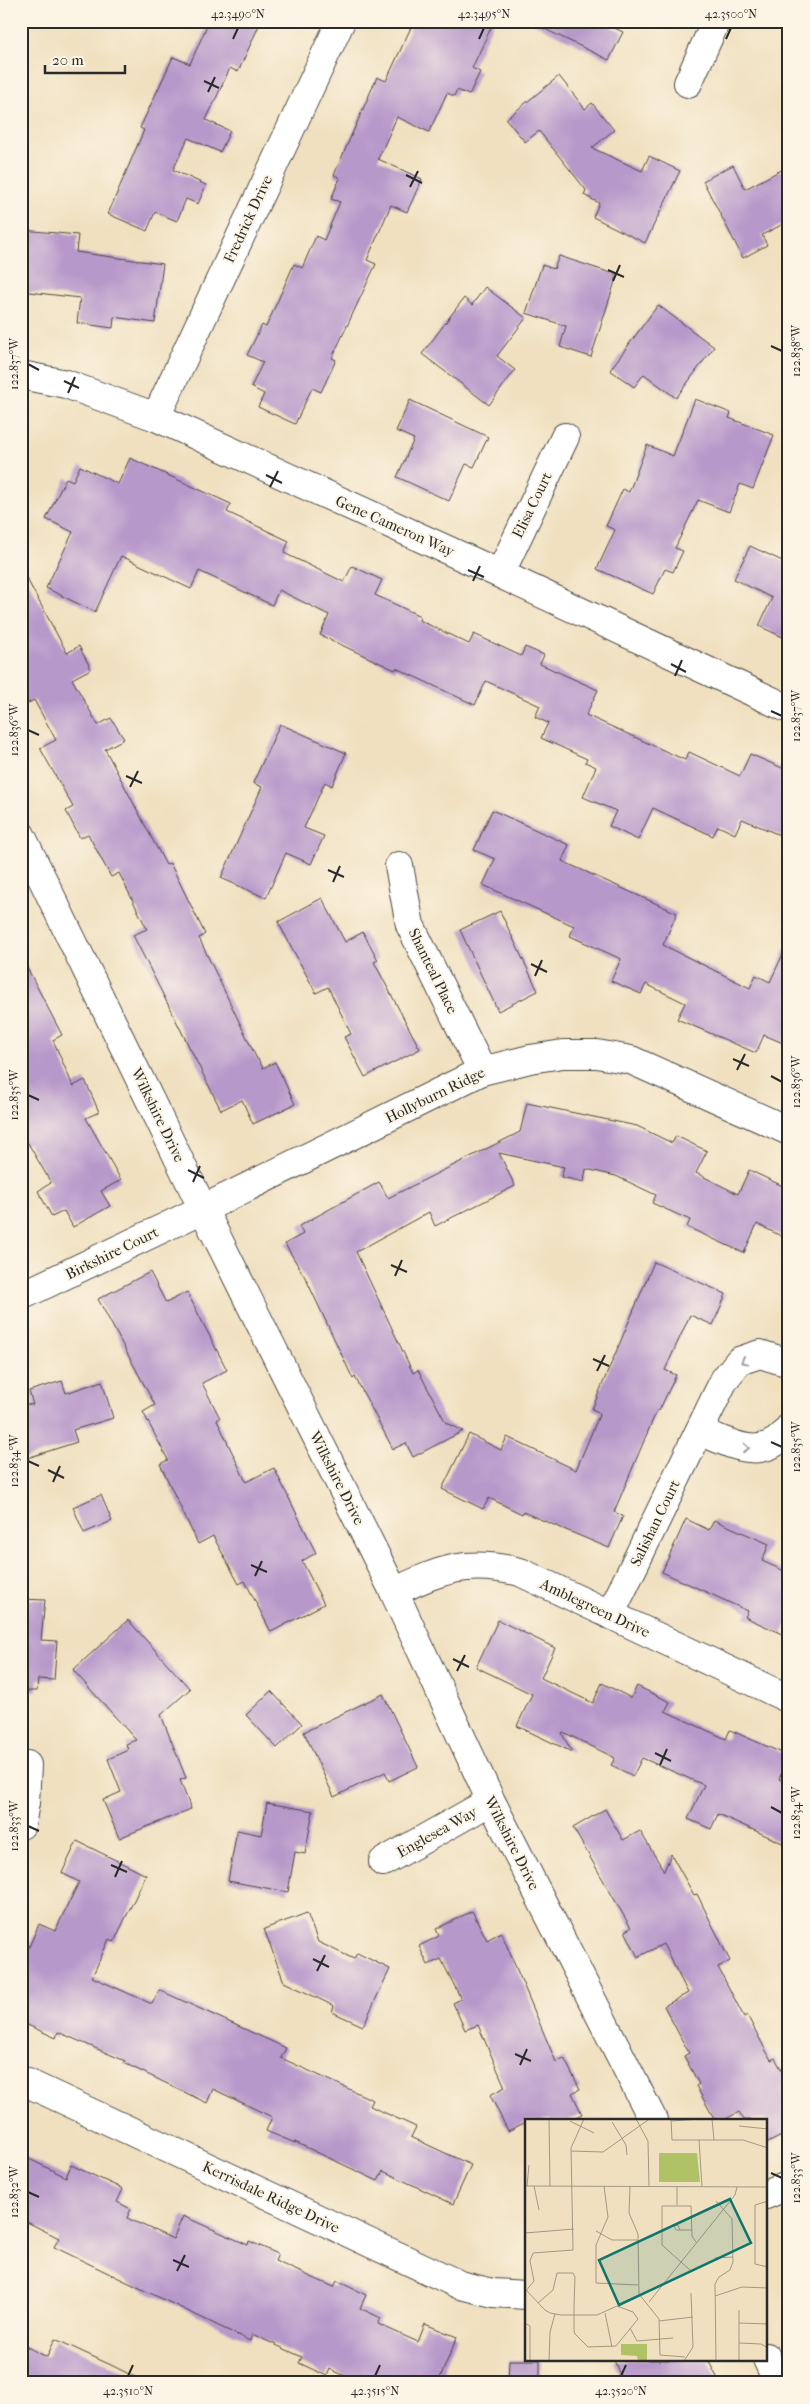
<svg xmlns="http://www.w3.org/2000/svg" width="810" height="2404" font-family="'IM FELL French Canon',serif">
  <rect width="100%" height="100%" fill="#fcf5e5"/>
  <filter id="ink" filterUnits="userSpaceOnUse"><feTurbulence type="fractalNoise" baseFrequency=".02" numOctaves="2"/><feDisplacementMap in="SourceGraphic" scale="10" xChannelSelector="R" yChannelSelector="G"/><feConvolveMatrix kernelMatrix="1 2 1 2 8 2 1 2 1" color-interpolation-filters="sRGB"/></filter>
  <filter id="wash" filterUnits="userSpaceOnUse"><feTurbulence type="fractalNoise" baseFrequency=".0096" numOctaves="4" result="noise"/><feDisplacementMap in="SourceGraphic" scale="20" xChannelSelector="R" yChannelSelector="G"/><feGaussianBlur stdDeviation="1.12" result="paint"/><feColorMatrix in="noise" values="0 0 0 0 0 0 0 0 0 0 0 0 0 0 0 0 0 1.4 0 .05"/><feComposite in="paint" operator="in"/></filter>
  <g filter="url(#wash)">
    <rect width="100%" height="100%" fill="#f0e0c0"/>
    <g id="blocks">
      <!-- building -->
      <path fill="#b798ca" d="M209,21h52l-23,51 -8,-4 -24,52 24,11 -10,21 -32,-14 -15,32 33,15 -8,19 -12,-5 -9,22 -22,-9 -8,19 -39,-17 36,-84 -4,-2 33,-71 17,7z
        M414,21h80l-22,47 8,4 -11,23 -12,-5 -3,6 -7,-3 -18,39 -32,-15 -19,42 44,20 -15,33 -16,-7 -24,55 9,4 -44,94 4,2 -15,32 -9,-4 -17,36 -37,-17 6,-13 -13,-7 12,-25 -16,-7 15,-30 4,2 28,-63 8,4 14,-32 8,4 16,-38 -9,-3 9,-21 -6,-3 43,-98 9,4z
        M528,21h71l24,11 -14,28z
        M559,76l26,33 7,-6 22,27 -22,18 50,23 7,-15 31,15 -35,72 -52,-26 6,-14 -15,-8 2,-5 -47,-59 -14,11 -19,-23z
        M733,165l12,24 44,-23v55l-27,14 5,10 -24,13 -40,-77z
        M23,230l55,5 -2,17 87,12 -8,59 -41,-6 -1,11 -36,-5 3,-25 -59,-7z
        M559,256l58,19 -26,82 -31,-10 6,-21 -40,-13 16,-48 12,4z
        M485,287l41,31 -29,38 18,14 -26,35 -67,-51 42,-56 8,7z
        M658,305l56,42 -38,51 -32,-24 -10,13 -24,-17z
        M695,399l36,14 -2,5 45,17 -21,54 -13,-5 -11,28 -31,-12 -23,48 8,3 -10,21 -8,-3 -12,25 -56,-25 18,-39 -9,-4 17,-37 6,3 18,-47 26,11z
        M410,400l78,37 -14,30 -8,-3 -17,37 -52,-24 17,-38 -18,-8z
        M130,458l101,46 -4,8 62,29 -5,12 60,29 8,-16 30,14 -7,15 45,21 -1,4 50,24 5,-10 47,22 4,-9 19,8 -4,9 58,26 -12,25 99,45 4,-8 51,24 10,-22 39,17v68l-47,-20 -7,15 -17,-8 -5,10 -60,-28 -15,32 -29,-14 7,-15 -33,-14 13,-30 -11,-5 2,-3 -46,-21 7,-15 -13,-6 5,-11 -54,-25 -11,24 -79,-37 -1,2 -75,-35 9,-20 -50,-25 -7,15 -73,-34 -8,18 -70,-33 -26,56 -49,-24 27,-56 -27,-13 20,-41 7,3 7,-15 38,18z
        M750,546l39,18v76l-30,-14 13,-28 -38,-19z
        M21,568l46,85 12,-7 12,23 -19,10 26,46 13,-7 13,21 -19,10 61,116 4,-2 35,71 -6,4 58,121h1l5,9 12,-6 20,42 -42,20 -11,-24 -21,10 -88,-175 14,-6 -28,-56 -8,4 -23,-43 -8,4 -14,-27 7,-4 -33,-59 16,-8 -22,-40 -13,7z
        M280,724l66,29 -14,33 -7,-4 -21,46 20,8 -13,28 -25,-11 -20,45 -45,-20 41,-91 -9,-4z
        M492,810l77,35 -7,16 115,52 -14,32 87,43 6,-13 14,7 19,-41v89l-6,13 -19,-8 -8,18 -79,-34 8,-16 -39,-19 -5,10 -30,-13 10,-22 -51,-23 4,-10 -91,-41 12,-26 -21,-9z
        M322,898l23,44 18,-10 15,28 -4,2 46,87 -55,28 -21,-40 7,-3 -23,-47 -12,6 -38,-71z
        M500,911l38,80 -40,20 -38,-81z
        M21,956l41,79 -9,5 20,46 12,-6 14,32 -13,6 35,62 -20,11 9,15 -37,21 -9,-16 -12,6 -14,-26 13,-8 -23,-40 -7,3z
        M527,1103l110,23 35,17 4,-7 31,15 -11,22 42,21 11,-24 40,19v51l-32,-16 -13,29 -57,-26 3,-7 -38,-17 4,-8 -40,-19 -30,-7 -2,13 -23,-5 3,-10 -65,-14 16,33 -80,40 -6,-14 -73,40 57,121 5,-3 28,53 17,8 -50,26 -7,-14 -13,6 -38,-72 -2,2 -47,-100 -21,-35 18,-10 -4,-8 80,-44 9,16 132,-66z
        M654,1262l72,32 -13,31 -23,-10 -25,55 11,5 -17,36 -2,-1 -43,102 9,4 -14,32 -86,-36 -1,2 -33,-16 -6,11 -41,-20 27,-55 32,16 6,-13 69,33 24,-57 -8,-4z
        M150,1272l16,31 21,-11 40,78 -25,13 18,35 -3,2 29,62 28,-14 42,85 -14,8 22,43 -53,28 -26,-51 -6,3 -26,-48 -15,8 -38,-80 8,-4 -25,-48 12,-7 -57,-106z
        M62,1381l4,12 36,-12 11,37 -40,12 4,12 -56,18v-57l12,2 -4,-14z
        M101,1495l11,26 -28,12 -11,-26z
        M686,1519l23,11 5,-10 55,24 -7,17 27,12v46l-7,15 -37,-17 3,-6 -86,-39z
        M21,1599l24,1 -4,40 16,1 -3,39 -16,-1 -1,12h-16z
        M128,1620l62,69 -29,26 25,63 -6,2 11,29 -72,29 -16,-38 18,-8 -13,-33 20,-9 -2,-6 10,-4 -63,-70z
        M498,1620l57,28 -14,30 52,25 9,-20 29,15 6,-12 33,16 -5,9 61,28 4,-9 59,26 -10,23 10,5v62l-71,-32 -7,15 -23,-10 16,-34 -62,-27 -9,18 -22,-11 4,-7 -52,-26 -1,2 10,18 -55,-26 15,-32 -56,-27z
        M271,1691l31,33 -25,24 -31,-33z
        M383,1694l35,73 -29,14 -4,-9 -51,25 -30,-65z
        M267,1803l46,8 -8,43 -10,-2 -7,40 -60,-11 9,-51 24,5z
        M605,1809l18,31 17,-9 24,40 7,-17 23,41 3,-1 33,67 -12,6 26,50 3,-2 24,45 4,-2 14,25v49l-23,12v-24h-22l-5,-8 -15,8h-9l-19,-34 3,-2 -15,-28 5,-3 -25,-47 24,-13 -25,-49 -25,13 -13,-26 6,-3 -58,-100z
        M77,1841l69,34 -32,67 -5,-3 -17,38 60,27 7,-14 127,58 -5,10 92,42 -3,6 46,21 -5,10 60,28 -18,39 -70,-33 -5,10 -83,-39v1l-29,-12 6,-14 -59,-28 -6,14 -83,-40 1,-2 -67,-29 -2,6 -35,-16v-57l18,-41 16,7 24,-49 -17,-9z
        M472,1911l15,29 14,-8 55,130 8,-4 16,31 -8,4 10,21 -13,6h-43v2l-18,9 -18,-36 15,-8 -27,-62 -13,5 -12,-27 8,-4 -20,-40 -13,6 -9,-19 20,-10 -3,-7z
        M307,1913l11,29 36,17 3,-6 33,16 -27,57 -31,-14 2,-6 -50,-24 -20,-53z
        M21,2155l45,22 5,-12 52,24 -6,13 14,7 -4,9 46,21 10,-23 65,29 1,-4 29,13 -3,7 59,26 3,-6 29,14 -6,13 21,10 -3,6 40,18 7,-18 32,13 -19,46h-78l-30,-14 -3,7 -28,-13 3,-6 -50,-23 -2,7 -196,-94 5,-9 -38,-19z
        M55,2339l58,27 34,17h-126v-39l26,13z
        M509,2360h31v23h-32z
        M614,2360h94l12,23h-97z"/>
    </g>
  </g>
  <g filter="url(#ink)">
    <use href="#blocks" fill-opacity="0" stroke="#494641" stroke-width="1"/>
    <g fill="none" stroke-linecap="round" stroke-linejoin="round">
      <defs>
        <path id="street" d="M688,83l28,-62
          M21,375l45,9 90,33 344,157 289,135
          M156,417l185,-396
          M500,574l65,-137
          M21,835l182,374 191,383 97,209 162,319
          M399,866l11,59 72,146
          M21,1296l182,-87 279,-138 48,-12 33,-5h34l34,6 158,71
          M700,1431c31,13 65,33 89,-3
          M394,1592c48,-23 73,-33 126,-20l269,127
          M610,1615l114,-235 15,-19 21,-7 29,9
          M21,1825l4,-22 2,-38
          M383,1862l108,-61
          M21,2080l439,205 33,8 33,2
          M766,2195l23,-10
          M766,2357l12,26"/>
      </defs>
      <!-- street casing -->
      <use href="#street" stroke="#494641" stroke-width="30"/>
      <!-- street -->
      <use href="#street" stroke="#fff" stroke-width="28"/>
    </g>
    <!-- one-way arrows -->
    <defs><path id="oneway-chevron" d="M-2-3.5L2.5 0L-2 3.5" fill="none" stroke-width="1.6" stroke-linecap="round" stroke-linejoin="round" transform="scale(1.25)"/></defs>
    <g stroke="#a0a0a0">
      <use href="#oneway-chevron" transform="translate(744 1361) rotate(151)"/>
      <use href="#oneway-chevron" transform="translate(746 1448) rotate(5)"/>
    </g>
  </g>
  <!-- ticks -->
  <path fill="none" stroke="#2b2b2b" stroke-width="2" d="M233,39l5,-11M479,39l5,-11M726,39l5,-11M204,81l15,7M208,92l7,-15M406,175l16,8M410,187l8,-16M608,270l16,7M613,281l7,-16M771,346l11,5M28,364l11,6M64,381l15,7M68,393l7,-16M266,475l16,8M270,487l8,-16M468,570l16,7M473,581l7,-15M671,664l15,8M675,676l7,-16M771,711l11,5M28,730l11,5M126,776l16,7M130,787l8,-16M328,870l16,7M333,882l7,-16M531,964l16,8M535,976l7,-16M733,1059l16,7M737,1070l8,-16M771,1076l11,6M28,1095l11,5M188,1170l16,8M193,1182l7,-16M391,1265l16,7M395,1276l7,-16M593,1359l16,7M597,1371l8,-16M771,1442l11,5M28,1461l11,5M48,1470l16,8M53,1482l7,-16M251,1565l16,7M255,1576l7,-15M453,1659l16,8M457,1671l8,-16M655,1753l16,8M660,1765l7,-16M771,1807l11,6M28,1826l11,5M111,1865l16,7M115,1877l7,-16M313,1959l16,8M317,1971l8,-16M515,2054l16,7M520,2065l7,-16M771,2173l11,5M28,2192l11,5M173,2260l16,7M177,2271l8,-16M128,2376l5,-11M375,2376l5,-11M621,2376l5,-11"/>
  <g text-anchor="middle" stroke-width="4" stroke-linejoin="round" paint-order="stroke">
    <!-- street labels -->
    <g font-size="15" fill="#2b2b2b" stroke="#fcf5e5">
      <text transform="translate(248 219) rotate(-65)" y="5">Fredrick Drive</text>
      <text transform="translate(532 505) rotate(-64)" y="5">Elisa Court</text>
      <text transform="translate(395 526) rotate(24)" y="5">Gene Cameron Way</text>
      <text transform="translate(433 971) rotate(64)" y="5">Shanteal Place</text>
      <text transform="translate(435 1095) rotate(-26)" y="5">Hollyburn Ridge</text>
      <text transform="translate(158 1115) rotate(64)" y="5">Wilkshire Drive</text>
      <text transform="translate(112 1253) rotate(-26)" y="5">Birkshire Court</text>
      <text transform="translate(337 1478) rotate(63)" y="5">Wilkshire Drive</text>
      <text transform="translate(655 1523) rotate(-64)" y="5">Salishan Court</text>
      <text transform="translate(595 1608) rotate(25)" y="5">Amblegreen Drive</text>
      <text transform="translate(437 1832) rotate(-29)" y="5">Englesea Way</text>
      <text transform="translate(512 1843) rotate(63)" y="5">Wilkshire Drive</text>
      <text transform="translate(271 2197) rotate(25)" y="5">Kerrisdale Ridge Drive</text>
    </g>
  </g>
  <!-- overview -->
  <g transform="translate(525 2119)">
    <rect width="242" height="242" fill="#f0e0c0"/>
    <path d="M96,225h26v17h-9l-1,-5 -16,-1z" fill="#afc266"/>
    <path d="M134,34h38l3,29h-41z" fill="#afc266"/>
    <path fill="none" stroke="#a19884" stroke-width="1" d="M24,0l1,67M111,0l12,22 1,45M146,0l1,21h71l25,8M187,0l2,21M45,2l24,12M146,2l30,-2M87,3l14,23 1,10M214,7l29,3M174,21l3,47M46,32l32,1 45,-32M0,67l243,1M2,67l2,-21M9,67l5,24M79,67l4,31 -12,28v38l42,2M105,67l-1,27 9,21 1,60 20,25 1,36 25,2M152,68v18M191,82l16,18 1,43 -3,8 -11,7 -4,7 1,77M243,82l-13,4v59l13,3M155,111l-2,-5 -4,1 2,4h16M71,112l16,9h26M0,114l49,-4M190,139l18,-1M166,152l-29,-26v-39h29l1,30 4,6M0,170l20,21 5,3 11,2h36l20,-9 16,6 5,7 -22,27 -28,1 -13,-13 -1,-3v-25l1,-29 -2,-4h-16l-4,17 -15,13M0,173l9,-11 -4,-20 3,-8 40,-3 -2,-102 13,-29M190,177l27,-9 26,1M124,183l86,-107 2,-8M214,191v51M80,194l7,34M134,202l34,-4M0,204l5,3v35M214,204l29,1M105,209l7,13 36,-3M214,224l22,1 7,4M24,242l1,-29 5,-18M159,242l9,-14 -2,-54"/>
    <path fill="#0f766e" fill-opacity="0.15" stroke="#0f766e" stroke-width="2.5" d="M205,80l21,44 -132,62 -20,-45z"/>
    <rect width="242" height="242" fill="none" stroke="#2b2b2b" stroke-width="2.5"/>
  </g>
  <!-- margin -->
  <rect width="810" height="2404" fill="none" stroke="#fcf5e5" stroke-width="55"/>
  <!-- scale -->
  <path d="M45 65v8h80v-8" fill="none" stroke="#2b2b2b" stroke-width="2.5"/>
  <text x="52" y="65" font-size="15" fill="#2b2b2b" stroke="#fcf5e5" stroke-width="4" paint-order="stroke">20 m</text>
  <rect x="28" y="28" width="754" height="2348" fill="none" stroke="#2b2b2b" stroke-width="2"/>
  <g font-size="12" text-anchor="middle" fill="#2b2b2b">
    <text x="238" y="18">42.3490°N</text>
    <text x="484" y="18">42.3495°N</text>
    <text x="731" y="18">42.3500°N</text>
    <text transform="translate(796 351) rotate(-90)" y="4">122.838°W</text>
    <text transform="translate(14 364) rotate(-90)" y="4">122.837°W</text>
    <text transform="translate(796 716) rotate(-90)" y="4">122.837°W</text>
    <text transform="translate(14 730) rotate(-90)" y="4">122.836°W</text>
    <text transform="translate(796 1082) rotate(-90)" y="4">122.836°W</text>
    <text transform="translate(14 1095) rotate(-90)" y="4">122.835°W</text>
    <text transform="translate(796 1447) rotate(-90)" y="4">122.835°W</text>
    <text transform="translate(14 1461) rotate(-90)" y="4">122.834°W</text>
    <text transform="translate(796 1813) rotate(-90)" y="4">122.834°W</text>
    <text transform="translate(14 1826) rotate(-90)" y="4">122.833°W</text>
    <text transform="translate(796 2178) rotate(-90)" y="4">122.833°W</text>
    <text transform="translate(14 2192) rotate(-90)" y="4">122.832°W</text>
    <text x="128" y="2395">42.3510°N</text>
    <text x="375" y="2395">42.3515°N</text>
    <text x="621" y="2395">42.3520°N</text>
  </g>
</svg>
